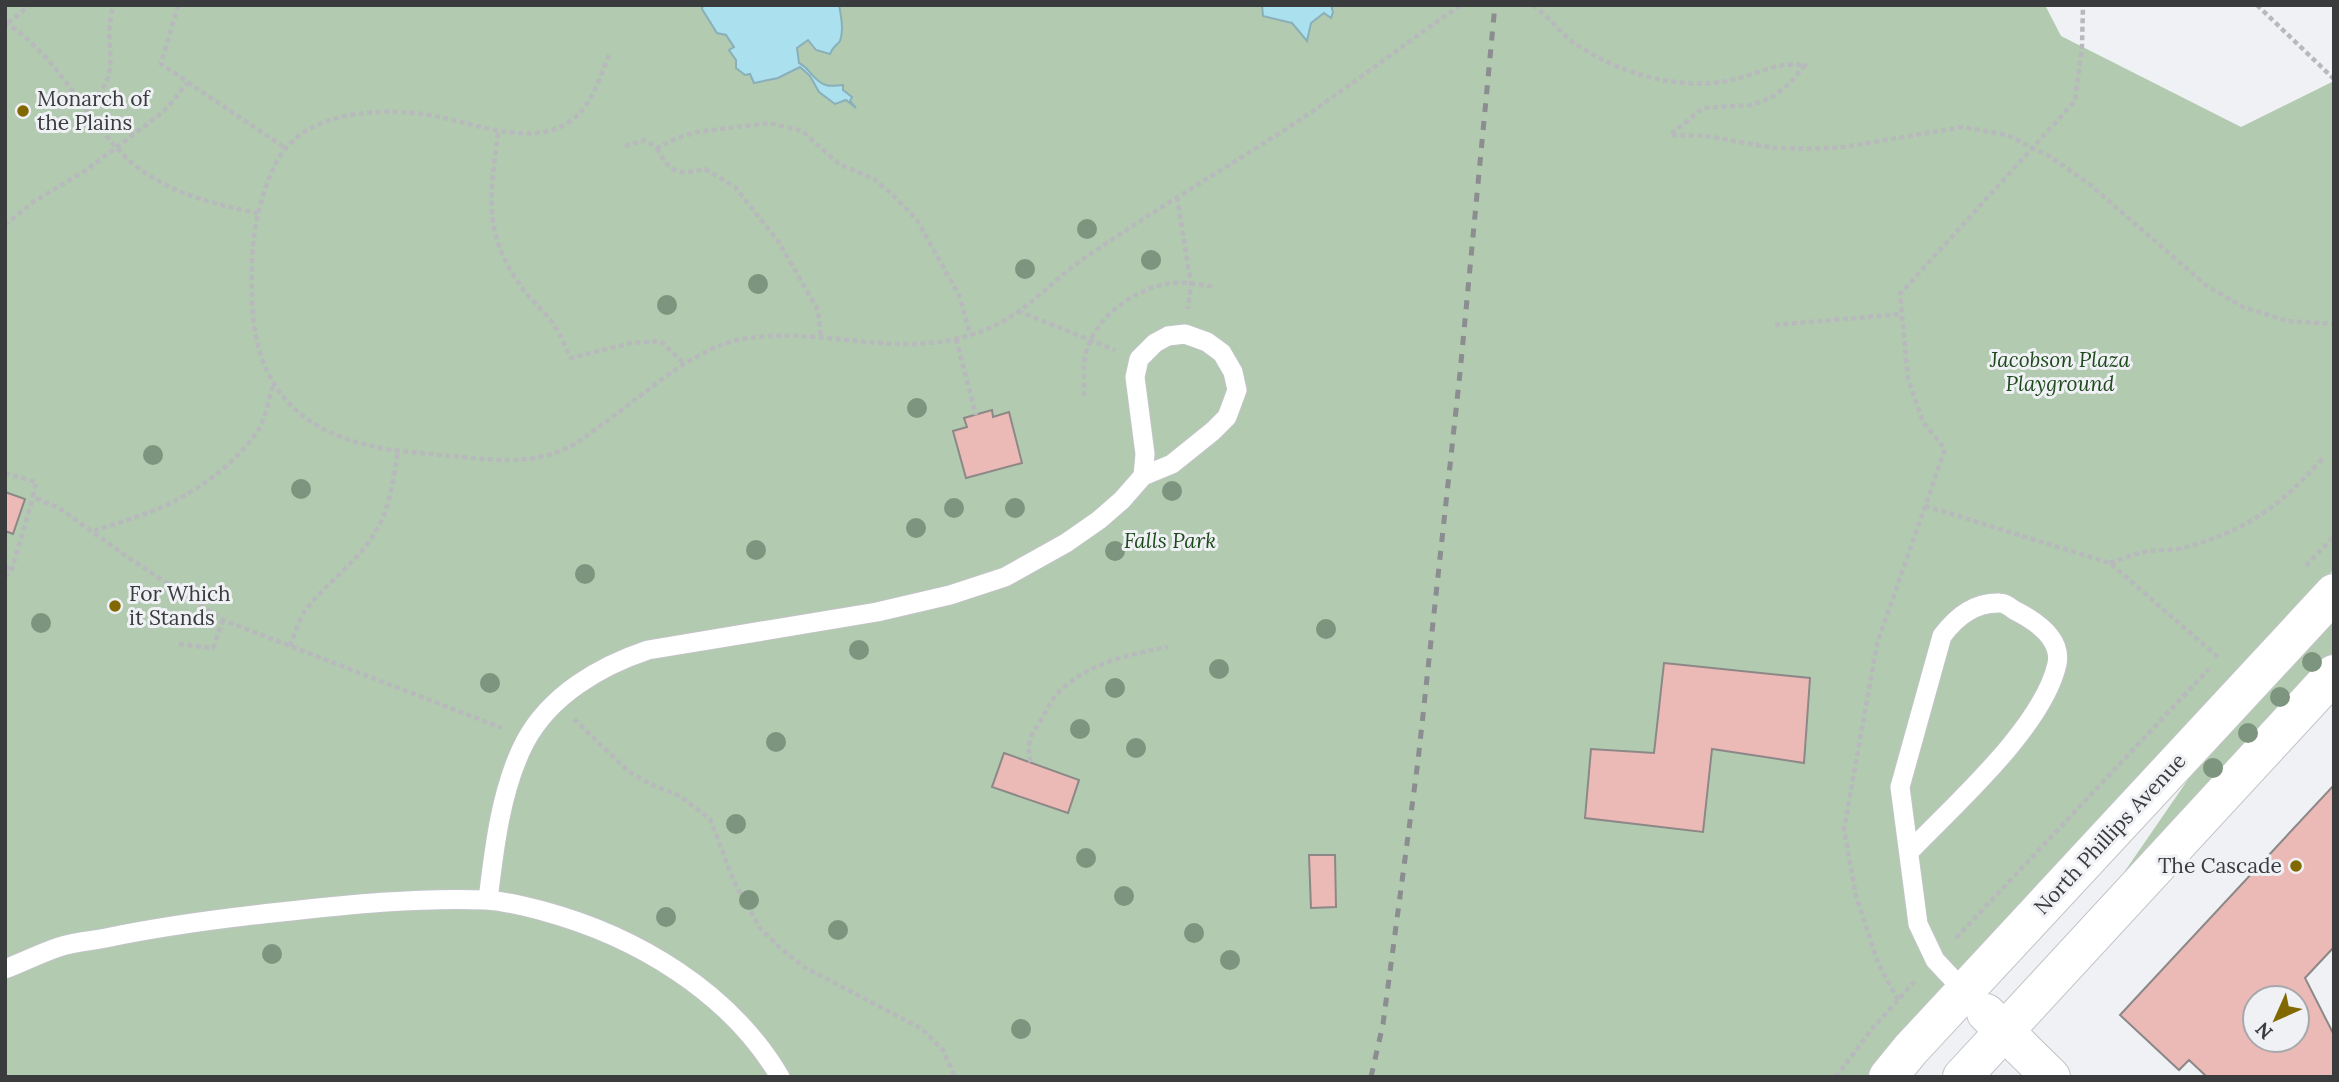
<svg xmlns="http://www.w3.org/2000/svg" width="2339" height="1082" font-family="Lora,serif">
  <rect width="100%" height="100%" fill="#eff1f5"/>
  <!-- green -->
  <path fill="#b2caaf" d="M5,5h2040l16,31 180,91 93,-46v488l-400,434 -63,74h-1866z
    M2334,615v37l-205,223 -4,-4 84,-122z"/>
  <!-- water -->
  <path fill="#abe1ef" stroke="#89afb9" stroke-width="2" d="M703,5h136c2,11 5,25 1,36 -3,4 -8,7 -10,13l-14,-4 -8,-10 -11,8 2,15c11,5 15,19 27,22 5,2 12,0 17,0v5l9,7 -2,4 6,7 -10,-8 -11,4 -16,-12 -9,-16 -10,-9 -22,11 -24,5 -4,-9 -5,1 -9,-7v-8l-7,-10 5,-3 -8,-12 -9,-2 -15,-24z
    M1262,5h69l2,7 -2,6 -7,-5 -13,10 -4,18 -15,-18 -29,-7z"/>
  <!-- building -->
  <path fill="#ecbab6" stroke="#8d8888" stroke-width="2" fill-rule="evenodd" d="M992,410l1,7 16,-5 13,51 -56,15 -13,-47 14,-4 -3,-9z
    M5,492l20,7 -12,35 -8,-3z
    M1664,663l146,15 -6,85 -92,-14 -9,83 -118,-14 6,-69 63,4z
    M1004,753l75,27 -11,33 -76,-26z
    M2334,785v162l-29,31 29,57v42h-127l-18,-17 -10,10 -59,-55zM2255,998h42v42h-42z
    M1309,855h26l1,52 -25,1z"/>
  <g fill="none" stroke-linecap="round" stroke-linejoin="round">
    <defs>
      <path id="service" d="M1909,852c45,-47 134,-125 148,-188 5,-26 -23,-44 -43,-54 -4,-3 -9,-7 -14,-7 -25,-1 -44,14 -58,33l-42,151 18,137 17,36 30,32
        M488,900c6,-51 13,-112 37,-158 25,-47 75,-76 123,-92l229,-38 73,-17 55,-18 61,-34 33,-23 23,-20 21,-24 29,-12 41,-33 14,-14 10,-27 -4,-18 -11,-19 -15,-11 -22,-8 -17,2 -13,7 -16,16 -4,18 10,77 -2,22
        M5,969c18,-7 36,-16 54,-22 15,-5 32,-6 47,-9 52,-11 104,-18 157,-24 74,-8 149,-17 223,-14 19,1 38,6 57,11 93,25 187,81 237,166"/>
      <path id="tertiary" d="M1986,1013l65,64
        M1888,1077l22,-27 424,-457
        M1962,1077l372,-403"/>
    </defs>
    <!-- service casing -->
    <use href="#service" stroke="#c1c4c7" stroke-width="21"/>
    <!-- tertiary casing -->
    <use href="#tertiary" stroke="#c1c4c7" stroke-width="40"/>
    <!-- path -->
    <path stroke="#b7b9bc" stroke-width="4.5" stroke-dasharray="5 3.5" stroke-linecap="butt" d="M178,5l-17,59 124,84
      M1533,5c16,12 28,29 44,40 41,27 95,44 144,37 30,-4 52,-21 84,-17l-17,20 -17,13 -20,7 -48,3 -33,27 37,1 67,12 39,1 31,-2 119,-20 44,8 42,21 39,27 119,103 36,21 44,14 47,3
      M2257,5l77,74
      M5,22c48,31 73,82 110,124 36,42 91,57 143,67
      M8,23l22,-18
      M609,55c-10,24 -17,52 -40,67 -36,24 -87,4 -125,-4 -47,-11 -124,-11 -158,30 -13,15 -19,35 -25,54 -9,31 -10,65 -9,98 2,80 41,129 120,146 22,6 46,6 68,9 38,3 82,11 118,-3 16,-6 29,-16 42,-26 41,-29 93,-78 142,-87 88,-15 166,28 254,-14 29,-14 53,-40 79,-60 13,-10 27,-19 41,-28 55,-37 111,-70 167,-106 61,-40 118,-85 178,-126
      M85,107c44,-35 14,-59 29,-102
      M498,133c-8,63 -16,99 24,155 7,10 17,18 25,28 11,13 17,28 24,42l60,-15 29,-2 23,21
      M625,146l20,-6 12,8 20,-10 20,-6 72,-9 33,8 37,33 35,15 18,15 25,26 42,75 11,39
      M657,148c13,26 21,27 48,21l30,18 43,54 40,69 3,27
      M1177,197l14,87 -3,25
      M5,225l28,-23 52,-31 73,-55 10,-9 19,-24
      M1018,311l97,39
      M1775,325l127,-11
      M956,339l20,76
      M1084,396c0,-12 -1,-26 1,-38 6,-38 46,-67 81,-74 15,-4 34,1 49,3
      M5,473l31,9 -3,15 26,11 67,48 97,64 279,108
      M1925,506l185,57 109,95
      M94,531c20,-7 41,-13 61,-21 36,-14 85,-48 105,-83 6,-12 9,-28 13,-41
      M2110,563c10,-3 20,-8 30,-10 14,-4 29,-2 43,-5 61,-16 98,-42 139,-89
      M2306,566l28,-30
      M5,567l7,2
      M5,577l7,-8 21,-72
      M179,644l34,4 10,-28
      M290,646c5,-11 8,-25 15,-35 21,-29 55,-50 72,-82 14,-24 16,-51 21,-78
      M574,719l54,52 22,13 30,12 30,23 25,65 25,44 19,19 25,20 118,62 21,21 12,27
      M1031,762c-6,-19 1,-29 11,-44 5,-8 9,-17 14,-23 28,-31 73,-41 112,-48
      M1956,938l253,-269
      M1898,1000l-20,-37 -22,-67 -12,-67 33,-185 68,-195 -22,-27 -15,-43 -8,-85 175,-193 7,-55 1,-41
      M1836,1077l35,-47 45,-50"/>
    <!-- service -->
    <use href="#service" stroke="#fff" stroke-width="19"/>
    <!-- tertiary -->
    <use href="#tertiary" stroke="#fff" stroke-width="38"/>
    <!-- rail -->
    <path stroke="#8b8d90" stroke-width="5" stroke-dasharray="9 9" stroke-linecap="butt" d="M1371,1077l12,-53 35,-263 42,-388 35,-368"/>
  </g>
  <!-- trees -->
  <g fill="#7d957e">
    <circle cx="1087" cy="229" r="10"/>
    <circle cx="1151" cy="260" r="10"/>
    <circle cx="1025" cy="269" r="10"/>
    <circle cx="758" cy="284" r="10"/>
    <circle cx="667" cy="305" r="10"/>
    <circle cx="917" cy="408" r="10"/>
    <circle cx="153" cy="455" r="10"/>
    <circle cx="301" cy="489" r="10"/>
    <circle cx="1172" cy="491" r="10"/>
    <circle cx="954" cy="508" r="10"/>
    <circle cx="1015" cy="508" r="10"/>
    <circle cx="916" cy="528" r="10"/>
    <circle cx="756" cy="550" r="10"/>
    <circle cx="1115" cy="551" r="10"/>
    <circle cx="585" cy="574" r="10"/>
    <circle cx="41" cy="623" r="10"/>
    <circle cx="1326" cy="629" r="10"/>
    <circle cx="859" cy="650" r="10"/>
    <circle cx="2312" cy="662" r="10"/>
    <circle cx="1219" cy="669" r="10"/>
    <circle cx="490" cy="683" r="10"/>
    <circle cx="1115" cy="688" r="10"/>
    <circle cx="2280" cy="697" r="10"/>
    <circle cx="1080" cy="729" r="10"/>
    <circle cx="2248" cy="733" r="10"/>
    <circle cx="776" cy="742" r="10"/>
    <circle cx="1136" cy="748" r="10"/>
    <circle cx="2213" cy="768" r="10"/>
    <circle cx="736" cy="824" r="10"/>
    <circle cx="1086" cy="858" r="10"/>
    <circle cx="1124" cy="896" r="10"/>
    <circle cx="749" cy="900" r="10"/>
    <circle cx="666" cy="917" r="10"/>
    <circle cx="838" cy="930" r="10"/>
    <circle cx="1194" cy="933" r="10"/>
    <circle cx="272" cy="954" r="10"/>
    <circle cx="1230" cy="960" r="10"/>
    <circle cx="1021" cy="1029" r="10"/>
  </g>
  <!-- markers -->
  <g fill="#816800" stroke="#eff1f5" stroke-width="2.5">
    <circle cx="23" cy="111" r="7"/>
    <circle cx="115" cy="606" r="7"/>
    <circle cx="2296" cy="866" r="7"/>
  </g>
  <g text-anchor="middle" stroke-width="6" stroke-linejoin="round" paint-order="stroke">
    <!-- poi labels -->
    <g font-size="21" fill="#393b3c" stroke="#eff1f5" text-anchor="start">
      <text x="37" y="106">Monarch of<tspan x="37" dy="24">the Plains</tspan></text>
      <text x="129" y="601">For Which<tspan x="129" dy="24">it Stands</tspan></text>
      <text x="2282" y="873" text-anchor="end">The Cascade</text>
    </g>
    <!-- park labels -->
    <g font-size="21" font-style="italic" fill="#1f4a1c" stroke="#eff1f5">
      <text x="2060" y="367">Jacobson Plaza<tspan x="2060" dy="24">Playground</tspan></text>
      <text x="1170" y="548">Falls Park</text>
    </g>
    <!-- street labels -->
    <g font-size="21" fill="#393b3c" stroke="#eff1f5">
      <text transform="translate(2110 834) rotate(-47)" y="7">North Phillips Avenue</text>
    </g>
  </g>
  <!-- border -->
  <rect width="2339" height="1082" fill="none" stroke="#393b3c" stroke-width="14"/>
  <!-- north arrow -->
  <g transform="translate(2276 1019) rotate(225)"><circle r="33" fill="#eff1f5" stroke="#a6a8ab" stroke-width="2"/>
  <path d="M0-5L12 26L0 18L-12 26Z" fill="#816800"/>
  <text y="-10" font-size="19" font-weight="bold" text-anchor="middle" fill="#393b3c">N</text>
  </g>
</svg>
